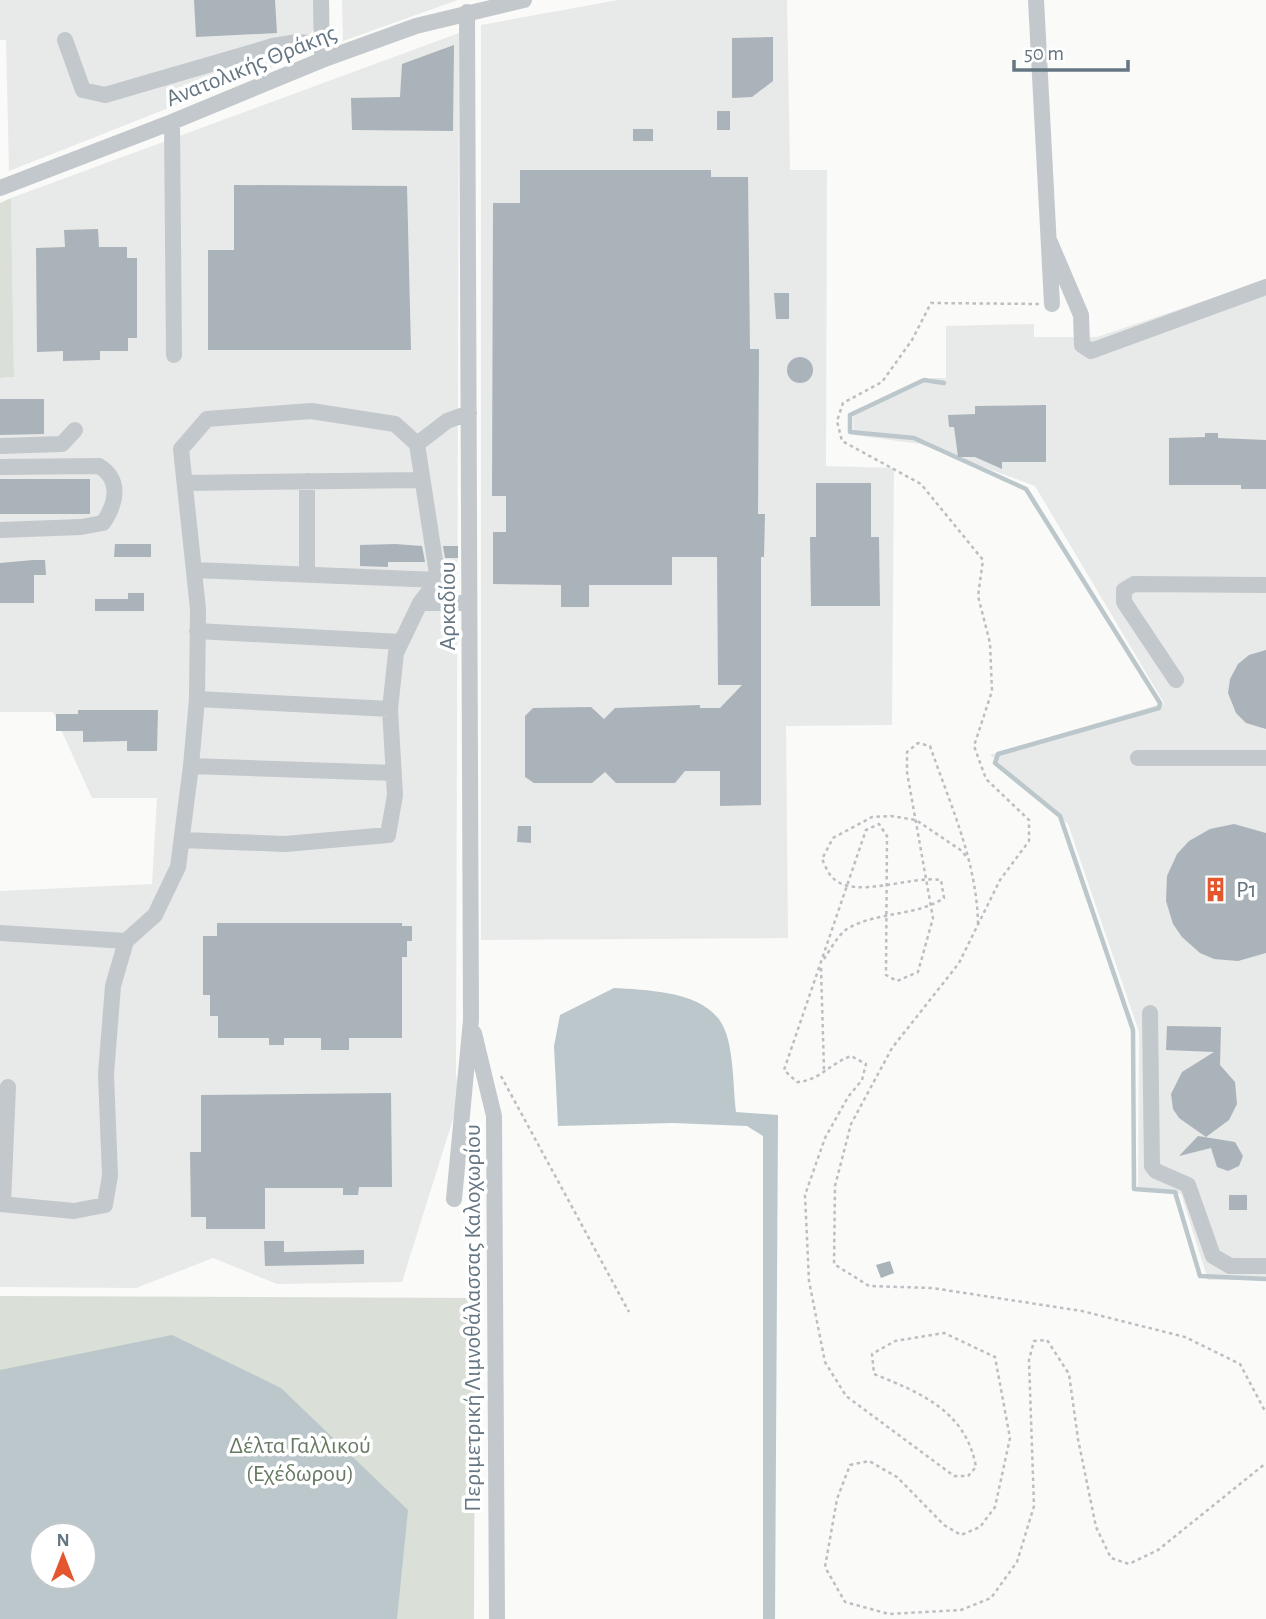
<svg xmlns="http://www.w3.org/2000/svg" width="1266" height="1619" font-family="'Alegreya Sans',sans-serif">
  <rect width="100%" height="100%" fill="#fafaf8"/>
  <!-- built -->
  <path fill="#e8e9e9" d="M0,0h315l1,26 -23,33 -284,112 -3,-131h-6z
    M342,0h116l-115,41z
    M618,0h169l3,170h37l-1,296 68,2 -2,257 -106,1 2,212 -307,2v-915z
    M459,33l-3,1041 3,26 -57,182 -125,2 -64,-26 -77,30 -136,-1v-396l152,-7 5,-86h-65l-39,-86h-53v-334l14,-1 -3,-179z
    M1266,280v999l-58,1 -27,-86 -43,-5 1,-157 -71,-208 -78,-69 174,-52 -129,-217 -115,-42 -66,-9 -1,-24 80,-33h13v-52l88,-2v13h63z"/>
  <!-- green -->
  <path fill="#dadfd7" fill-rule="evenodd" d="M11,198l3,179 -14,1v-175z
    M0,1296l475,2 -1,321h-474zM42,1535h42v42h-42z"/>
  <!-- water -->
  <path fill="#bbc7cb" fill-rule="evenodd" d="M614,988c33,2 92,3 109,38 11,21 10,62 13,86l42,3 -3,504h-12v-483l-16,-10 -74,-3 -115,3 -4,-80 6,-31z
    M172,1335l109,53 127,122 -11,109h-397v-249zM84,1535v42h-42v-42z"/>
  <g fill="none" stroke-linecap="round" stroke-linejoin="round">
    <!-- stream -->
    <path stroke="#bbc7cb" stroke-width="4.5" d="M944,383l-20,-3 -74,35v17l64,6 112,51 134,214 -1,5 -161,46 -3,9 65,53 73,214 1,159 41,3 25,84 66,3"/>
  </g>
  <!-- building -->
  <path fill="#aab3b9" d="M194,0h81l2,33 -81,4z
    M773,37v44l-21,16 -20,1v-60z
    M454,45l-1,86 -101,-1 -1,-32 49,-1 2,-33z
    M717,111h13v19h-13z
    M633,129h20v12h-20z
    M520,170h191v7h37l2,172h9l-1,165h7l-1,43h-3v248l-41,1v-35h-35l-10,12h-59l-11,-11 -13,11h-58l-9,-6v-61l8,-8 58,-1 13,12 11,-11 85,-3v3h20l22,-23h-24l-1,-128h-45v28h-83v22h-28v-22l-68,-1v-52h13v-36h-14l1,-293h27z
    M234,185l173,1 4,164h-203v-100h26z
    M98,229l1,18h28v11h10v80h-9v13h-28v9l-37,1v-10l-26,1 -1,-104 29,-1 -1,-17z
    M774,293h15v26h-13z
    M787 370a13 13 0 1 1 26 0a13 13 0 1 1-26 0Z
    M0,399h44v35l-44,1z
    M1046,405v57h-44v7l-27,-12h-17l-4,-30h-5l-1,-12 27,-1v-8z
    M1205,433h13v5l48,2v49h-25v-4h-72v-47l36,-1z
    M0,479h90v35h-90z
    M816,483h55v54h8l1,69h-69l-1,-69h6z
    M115,544h36v13h-37z
    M395,544l27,2 3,16h-37v5l-28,-1v-21z
    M443,546h15v12h-13z
    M33,560h12l1,15h-12v28h-34v-40z
    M128,593h16v18h-49v-12h33z
    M1266,650v79l-20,-6 -10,-10 -8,-20 2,-14 8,-15 11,-9z
    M78,710h80l-1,41h-30v-10l-44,1v-11h-27v-17h22z
    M1234,824l32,9v120l-28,8 -24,-2 -14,-6 -18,-16 -9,-13 -7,-23 1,-25 10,-22 12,-13 21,-12z
    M518,826h13v17l-14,-1z
    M217,923h185v3h10v15h-5v16h-5v81h-53v12h-28v-12h-37v7h-15v-7h-51v-22h-8v-21h-7v-59h14z
    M1167,1026l54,1 -1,38 15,17 2,22 -8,16 -23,17 -27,-19 -6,-9 -2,-15 11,-22 32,-20 -48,-2z
    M391,1093l1,94h-33l-1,8h-15v-7h-78v41h-59v-12h-15l-1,-65h11v-57z
    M1198,1136l37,6 8,14 -4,10 -11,5 -11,-4 -6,-19 -32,8z
    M1229,1195h18v15h-18z
    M264,1241h20v11l80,-2v14l-99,2z
    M890,1261l4,12 -13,5 -5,-13z"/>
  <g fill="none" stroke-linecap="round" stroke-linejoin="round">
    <!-- path -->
    <path stroke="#bbbfc2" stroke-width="2.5" stroke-dasharray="3.5 3.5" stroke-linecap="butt" d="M1039,304l-108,-1 -19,37 -30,42 -39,21 -6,18 5,20 79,43 62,76 -5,36 12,47 2,48 -18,55 12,33 43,41v21l-29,39 -41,83 -67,85 -41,76 -16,62 -1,78 35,22 63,2 150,23 103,26 55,27 26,49
      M978,924c-1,-62 -28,-120 -48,-178l-12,-3 -11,9v20l26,146 -15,54 -21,9 -11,-6 1,-139 -8,-12 -13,6 -82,240 13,12c22,-1 32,-18 54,-26l15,8 -4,16 -14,17 -23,41 -20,57 4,86 16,81 21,34 108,80h14l8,-9c-10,-56 -55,-74 -102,-93l-2,-20 23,-13 49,-8 51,24 15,81 -15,69 -15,20 -19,8 -17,-10 -47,-48 -28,-16 -19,4 -13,34 -12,68 20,35 44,12 72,-4 30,-12 26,-36 17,-56 -5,-146 5,-19 13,-1 22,34 9,65 18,88 15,31 18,6 29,-14 108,-87
      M824,959c6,-9 14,-24 23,-30 30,-18 68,-12 97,-31l-3,-18c-29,-5 -87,20 -108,-2 -5,-4 -8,-13 -11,-19l11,-21 39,-21 19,-1 25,4 46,31 5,7
      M821,968l3,102
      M501,1076l128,236"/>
    <!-- minor -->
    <path stroke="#c3c8cc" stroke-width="16" d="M321,0l1,54
      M1036,0l16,304
      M65,40l18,50 22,5 168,-49 24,-4 25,2
      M172,122l2,233
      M0,188l172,-66 150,-62 94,-34 108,-26
      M1049,240l32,75 1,30 9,6 175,-64
      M417,444l30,-23 22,-8
      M0,446l62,-2 13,-14
      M0,467l99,-1c23,14 17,38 4,57l-22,4 -81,3
      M307,481v92
      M185,483l236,-3
      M194,570l244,10
      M420,603h49
      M197,631l204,11
      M1176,680l-52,-78v-12l10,-6 132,1
      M197,699l193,10
      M1138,758h128
      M191,766l203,7
      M0,933l126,8
      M1150,1013l2,153 4,5 32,14 25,71 17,10h36
      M474,1033l20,83 3,503
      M454,1199l17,-179 -4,-1008
      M0,1204l74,7 31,-6 5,-29 -4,-102 7,-88 13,-45 29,-26 23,-48 13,-101 6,-67 1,-90 -17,-160 26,-30 104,-8 84,13 22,20 21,136 -18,23 -24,50 -6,56 5,86 -7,40 -103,9 -103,-4
      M3,1204l5,-117"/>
  </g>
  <!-- icons -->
  <defs>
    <symbol id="building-bare" viewBox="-9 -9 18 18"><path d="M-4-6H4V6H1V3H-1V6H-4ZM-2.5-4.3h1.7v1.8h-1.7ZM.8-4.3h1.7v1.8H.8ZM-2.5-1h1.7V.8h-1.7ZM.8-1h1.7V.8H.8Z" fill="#e4572e" stroke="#fff" stroke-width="2.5" paint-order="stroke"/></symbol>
  </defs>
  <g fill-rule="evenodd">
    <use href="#building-bare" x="1198" y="872" width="35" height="35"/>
  </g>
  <g text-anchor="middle" stroke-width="7" stroke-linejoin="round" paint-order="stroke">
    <!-- street labels -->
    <g font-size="24" fill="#657683" stroke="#fff">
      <text transform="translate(251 65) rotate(-22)" y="8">Ανατολικής Θράκης</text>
      <text transform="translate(447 606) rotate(-90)" y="8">Αρκαδίου</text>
      <text transform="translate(472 1318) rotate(-90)" y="8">Περιμετρική Λιμνοθάλασσας Καλοχωρίου</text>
    </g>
    <!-- poi labels -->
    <g font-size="24" fill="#657683" stroke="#fff" text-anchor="start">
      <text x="1236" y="897">P1</text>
    </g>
    <!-- park labels -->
    <g font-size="24" fill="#687a64" stroke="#fff">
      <text x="300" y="1453">Δέλτα Γαλλικού<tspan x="300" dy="28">(Εχέδωρου)</tspan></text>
    </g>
  </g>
  <!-- north arrow -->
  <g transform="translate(63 1556)"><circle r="33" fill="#ffffff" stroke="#c1c8cd" stroke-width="2"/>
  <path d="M0-5L12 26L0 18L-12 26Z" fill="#e4572e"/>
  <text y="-10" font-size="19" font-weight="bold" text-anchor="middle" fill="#657683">N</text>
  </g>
  <!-- scale -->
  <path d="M1014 60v10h114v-10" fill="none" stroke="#657683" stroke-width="3.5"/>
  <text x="1024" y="60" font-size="21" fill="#657683" stroke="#ffffff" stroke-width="5" paint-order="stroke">50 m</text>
</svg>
